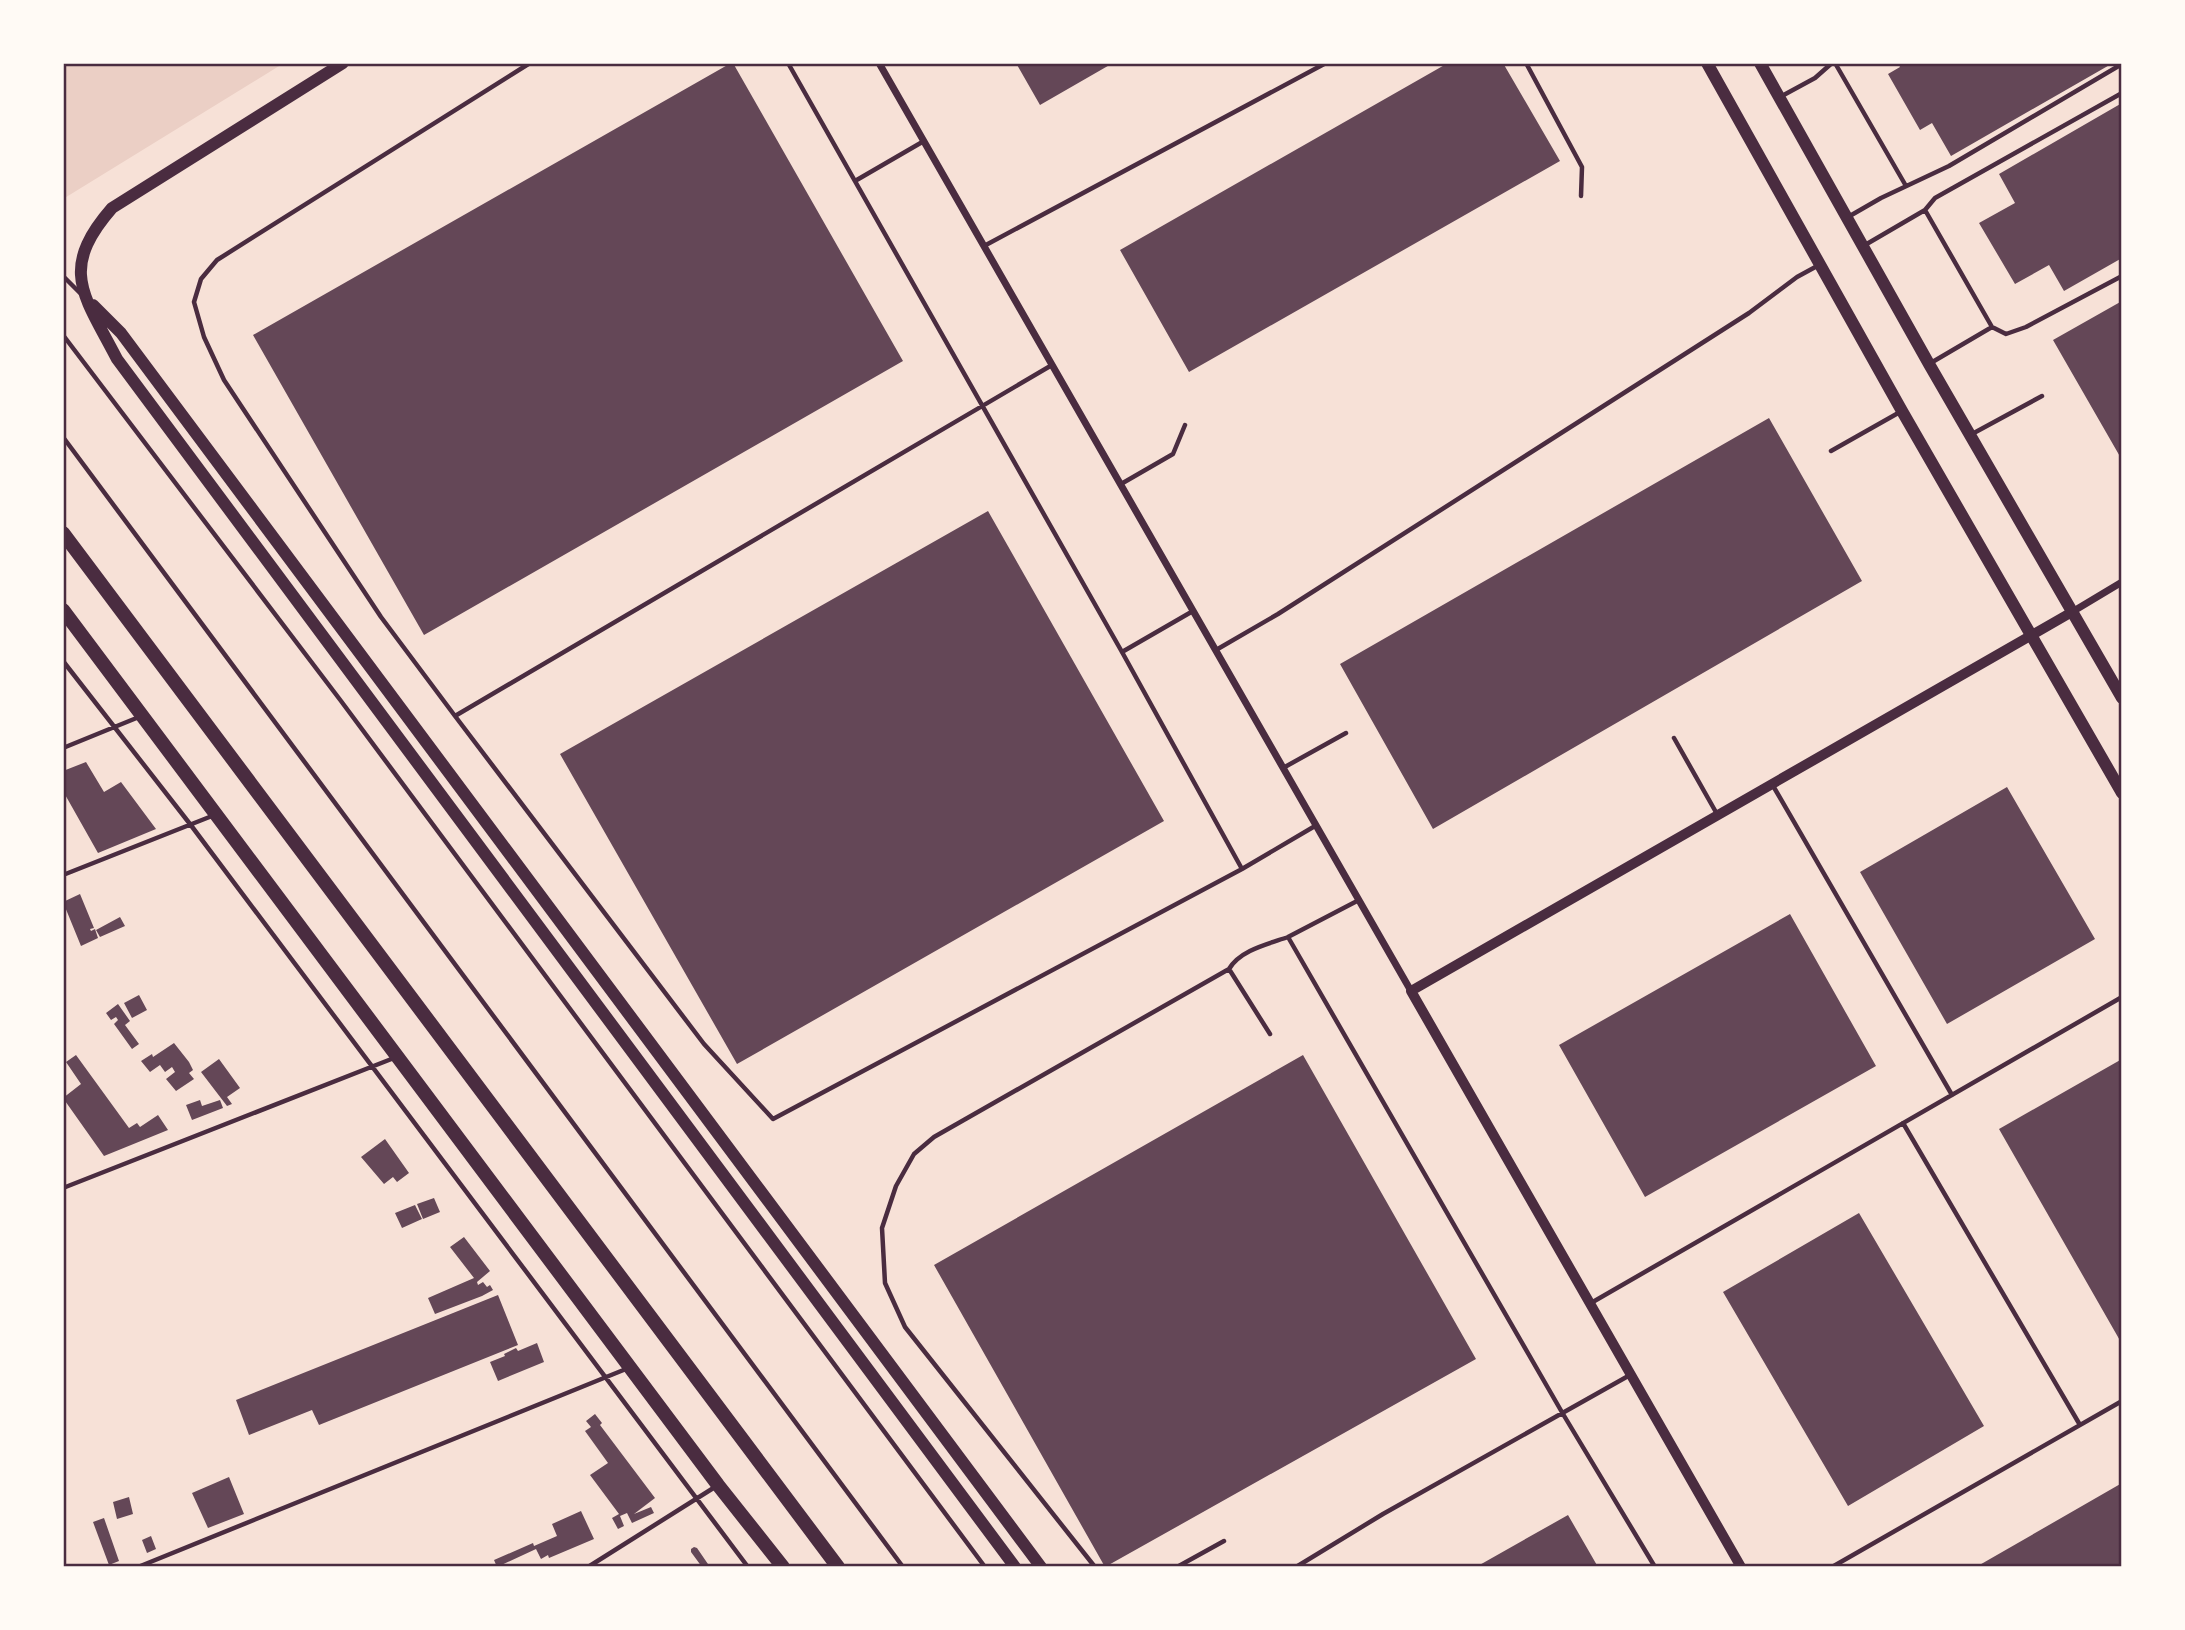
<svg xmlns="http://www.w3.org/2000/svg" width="2185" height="1630" font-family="'Libre Baskerville',serif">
  <rect width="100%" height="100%" fill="#f7e1d7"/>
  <!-- green -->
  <path fill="#ebcfc5" d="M63,63h221l-221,136z"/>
  <!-- building -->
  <path fill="#644757" d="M731,63h2l170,298 -479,274 -171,-300z
    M1016,63h97l-73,42z
    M1448,63h55l57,98 -371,211 -69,-122z
    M1898,63h215l-162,93 -19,-33 -12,7 -32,-56 12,-7z
    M2122,103v155l-58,33 -15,-26 -34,19 -36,-61 36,-20 -16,-29z
    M2122,301v159l-69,-120z
    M1769,418l93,163 -429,248 -93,-165z
    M988,511l176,310 -427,243 -177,-310z
    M86,762l18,30 17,-10 35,47 -58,24 -35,-62v-20z
    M2007,787l88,152 -148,85 -87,-152z
    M80,894l14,34 -4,1 1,2 4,-2 3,9 -17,8 -18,-44z
    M1790,914l86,152 -231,131 -86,-152z
    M120,917l5,9 -25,11 -4,-7z
    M139,995l8,15 -15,8 -8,-15z
    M118,1004l12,17 -5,4 14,19 -7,5 -18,-25 4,-4 -2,-3 -5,3 -5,-7z
    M174,1043l15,19 4,8 -4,3 5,6 -18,12 -10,-12 9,-7 -3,-5 -7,5 -5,-7 -10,7 -9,-11 11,-7 1,3z
    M76,1055l53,73 8,-5 3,4 18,-12 10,15 -64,26 -41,-58 18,-14 -15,-22z
    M1303,1055l173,304 -371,208 -171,-302z
    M219,1059l21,29 -13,9 5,7 -5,2 -26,-34z
    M2122,1059v285l-123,-215z
    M200,1100l2,6 18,-6 3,8 -31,12 -6,-15z
    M385,1139l24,34 -12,9 -4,-5 -9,7 -23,-27z
    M434,1198l6,14 -17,7 -6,-15z
    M415,1205l7,14 -20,9 -7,-15z
    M1859,1213l125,213 -136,80 -125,-214z
    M464,1237l26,34 -13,11 1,3 5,-3 4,5 3,-2 3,5 -11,6 -47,18 -7,-16 46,-20 -24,-31z
    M498,1295l20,50 -199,80 -7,-15 -63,25 -13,-35z
    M537,1343l7,19 -46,19 -8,-19 15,-6 -1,-2 12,-6 2,3z
    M595,1414l7,9 -2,2 55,73 -21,16 17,-7 3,6 -22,10 -5,-10 -7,3 4,10 -6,3 -6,-11 7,-4 -29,-39 18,-12 -23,-32 6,-4 -5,-6z
    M229,1477l15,37 -36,14 -16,-35z
    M2122,1483v84h-146z
    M129,1497l4,17 -16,5 -4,-17z
    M581,1511l13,28 -45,19 -1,-3 -7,4 -5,-10 -39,18 -3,-7 39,-17 1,3 23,-10 -5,-12z
    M1568,1515l30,52h-122z
    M104,1518l15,43 -10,4 -16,-43z
    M151,1536l5,13 -9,4 -5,-13z
    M694,1547l3,1 13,19h-8l-11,-15v-3z"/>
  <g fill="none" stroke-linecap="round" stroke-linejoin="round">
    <!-- service -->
    <path stroke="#4a2c40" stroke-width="4.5" d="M530,63l-313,197 -16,19 -7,23 10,35 20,43 157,237 74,99 597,-351
      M788,63l334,589 120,217 73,-43
      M1526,63l56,104 -1,29
      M1835,63l71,123
      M2122,93l-187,105 -10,12 67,117 14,7 20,-7 96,-51
      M1780,97l35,-19 17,-15
      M855,181l69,-40
      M1848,217l33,-19 68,-32 173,-102
      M1865,245l60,-35
      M984,246l342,-183
      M63,276l17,17
      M63,335l278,366 644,866
      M1929,364l63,-37
      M1972,434l70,-38
      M63,437l840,1130
      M1831,451l69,-39
      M1121,484l52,-30 12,-29
      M1216,650l62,-36 471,-301 48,-36 22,-12
      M1122,652l71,-41
      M63,661l127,163 558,743
      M455,716l249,328 69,75 469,-250
      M1674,738l43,76
      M63,748l76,-31
      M1283,768l63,-35
      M1772,784l180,311
      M63,875l149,-59
      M1359,900l-71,37 275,477 92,153
      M1229,969l41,65
      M1903,1123l177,302
      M63,1188l331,-130
      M1591,1303l531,-306
      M138,1567l488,-198
      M588,1567l127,-80
      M1095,1567l-190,-240 -20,-44 -3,-55 14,-42 18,-32 20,-17 295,-168c11,-19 39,-25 59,-32
      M1177,1567l47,-26
      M1296,1567l87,-53 247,-139
      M1832,1567l290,-166"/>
    <!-- minor -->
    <path stroke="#4a2c40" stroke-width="7" d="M879,63l532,928
      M2072,612l50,-30"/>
    <!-- tertiary -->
    <path stroke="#4a2c40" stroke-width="10" d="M1741,1567l-330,-576 661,-379"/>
    <!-- secondary -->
    <path stroke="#4a2c40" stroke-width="12" d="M343,63l-231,145c-54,62 -28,87 5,151l898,1208
      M1707,63l195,348 220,382
      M1760,63l169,301 193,334
      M93,305l28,28 920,1234"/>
    <!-- trunk -->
    <path stroke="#4a2c40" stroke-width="14" d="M63,533l775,1034
      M63,610l655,875 65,82"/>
  </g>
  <!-- border -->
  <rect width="2185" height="1630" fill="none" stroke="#fffaf5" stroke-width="130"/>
  <rect x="65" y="65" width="2055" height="1500" fill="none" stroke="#4a2c40" stroke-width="2.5"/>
</svg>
